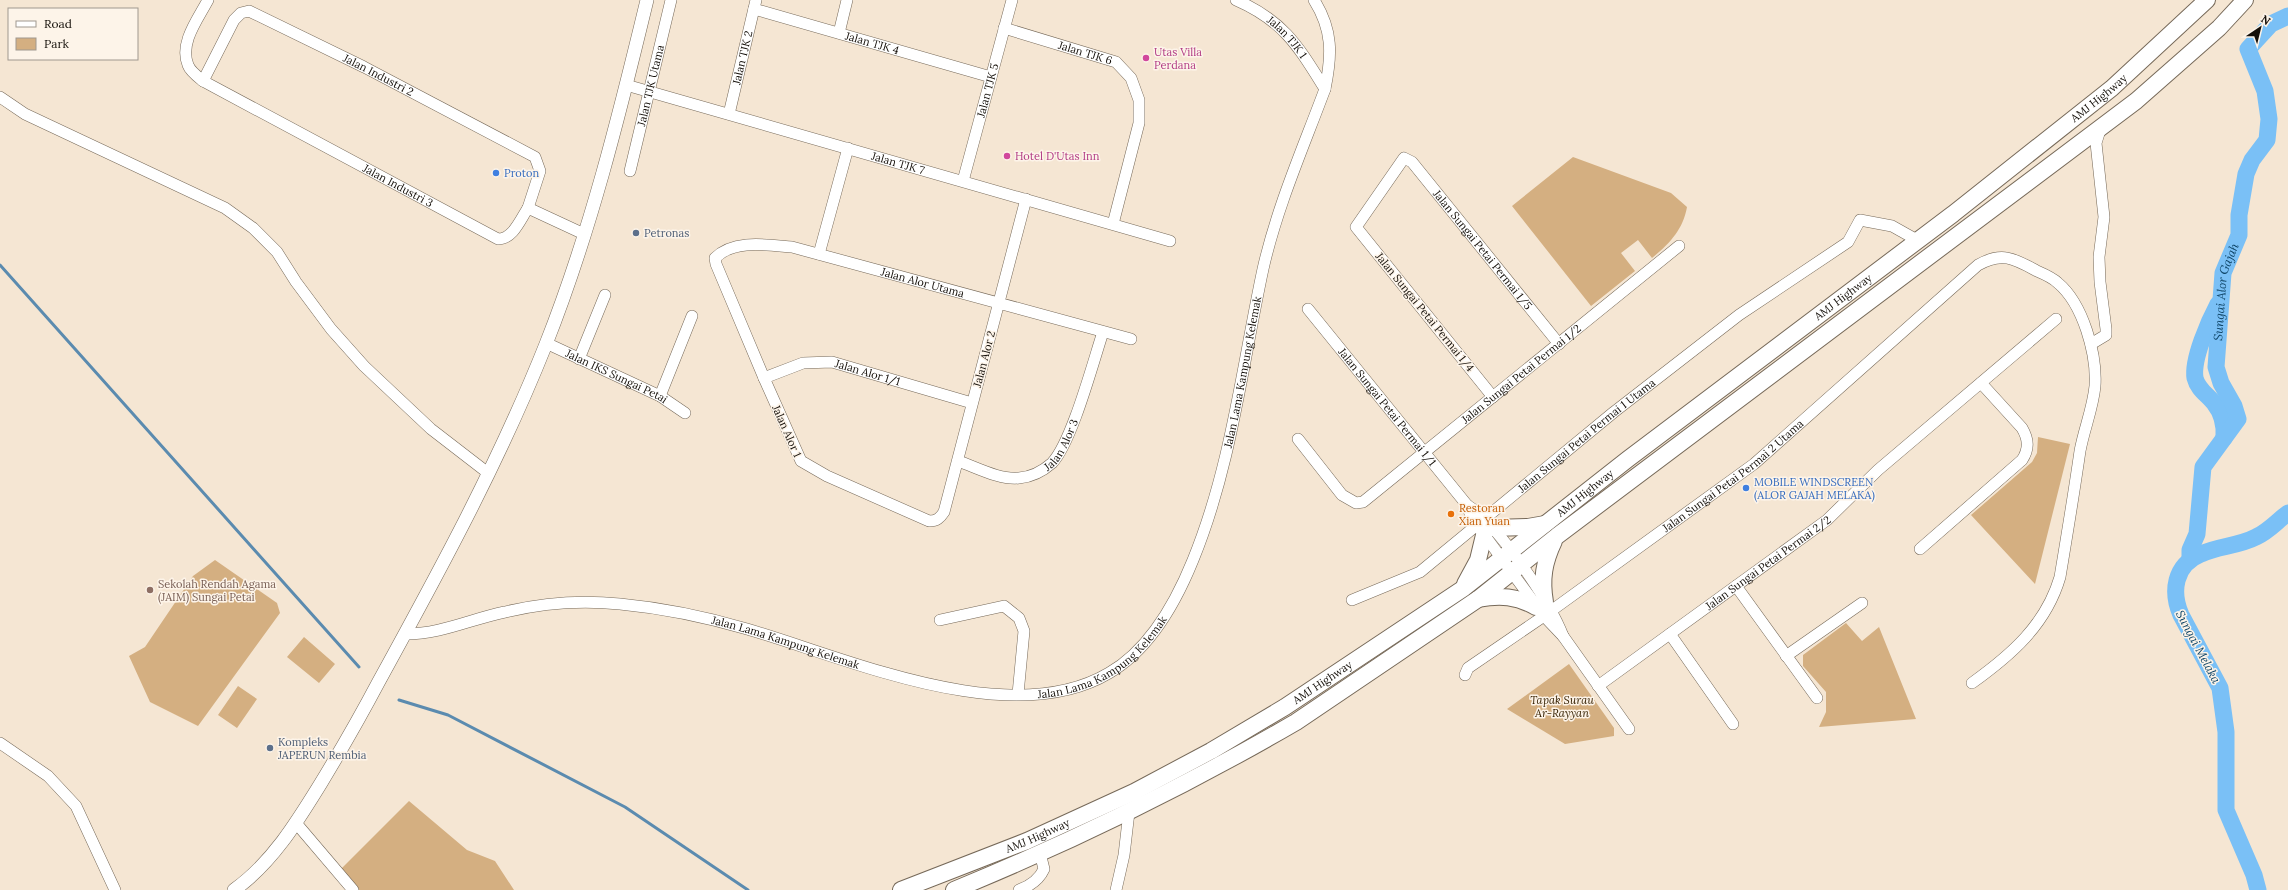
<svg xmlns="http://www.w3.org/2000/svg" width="2288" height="890" font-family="Lora,serif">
  <rect width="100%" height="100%" fill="#f5e6d3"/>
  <!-- green -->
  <path fill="#d4af81" d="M1573,157l98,36 16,14c-4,23 -18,37 -35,51l-14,-18 -17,13 14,18 -44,35 -79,-100z
    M2038,437l32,7 -35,140 -64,-69 61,-53 5,-9z
    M215,560l62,43 3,10 -82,113 -48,-24 -21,-46 16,-9 48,-71z
    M1846,623l16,18 17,-14 37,92 -97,8 7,-15v-20l-23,-26v-11z
    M304,637l31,27 -16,19 -32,-26z
    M1569,664l45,64v8l-49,8 -58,-35z
    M238,686l19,13 -20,29 -19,-13z
    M409,801l58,49 28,11 19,29h-156l-17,-21z"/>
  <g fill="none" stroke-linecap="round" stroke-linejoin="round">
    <!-- stream -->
    <path stroke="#5b8baf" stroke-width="3" d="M0,265l359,402
      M399,700l49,15 177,92 123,83"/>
    <!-- river -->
    <g stroke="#7ac0f6" stroke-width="17">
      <path d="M2218,304c-9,17 -26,55 -23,74 3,12 13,17 19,25 8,10 11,22 10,35"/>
      <path id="s1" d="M2190,559v-9l7,-16 6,-67 35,-48 -4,-13 -13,-23 -5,-16 7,-94 16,-38v-20l7,-41 6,-14 15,-20 2,-21 -4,-28 -17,-42 23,-25 17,-8"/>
      <path d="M2258,890l-4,-15 -28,-65v-78l-6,-44 -39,-73c-10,-23 -7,-50 20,-61 17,-8 38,-8 55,-17 13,-6 21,-16 32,-24"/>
    </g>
    <defs>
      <g id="minor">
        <path id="s2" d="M208,0c-10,19 -29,43 -20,65 2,6 10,12 15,16l295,158c15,0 22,-19 30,-31l56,26"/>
        <path id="s3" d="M1236,0c48,21 62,46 89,89"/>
        <path id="s4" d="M754,9l237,68"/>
        <path id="s5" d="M1004,28l112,34 15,16 8,22v23l-26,101"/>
        <path d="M839,33l8,-33"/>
        <path id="s6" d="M203,81l31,-61 7,-7 8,-2 115,56 171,90 5,14 -12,37"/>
        <path id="s7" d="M626,85l544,156"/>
        <path d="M0,97l25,17 200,94 28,20 24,24 19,30 35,47 33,37 67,63 57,44"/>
        <path id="s8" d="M729,114l27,-114"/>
        <path id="s9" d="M630,171l41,-171"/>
        <path id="s10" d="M963,181l49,-181"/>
        <path id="s11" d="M1026,199c-27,105 -55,209 -82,313 -4,6 -7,9 -15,9l-102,-45 -26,-15 -37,-83 -48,-114 -1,-6c19,-19 52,-13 77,-11l339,92"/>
        <path d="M819,254l29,-106"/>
        <path id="s12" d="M1308,309l159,196c31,19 83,97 96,131"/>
        <path id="s13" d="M546,343l114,53 25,17"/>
        <path d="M2091,344l15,-9v-6l-6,-47 -1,-25 5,-40 -8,-74 5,-16"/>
        <path d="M579,359l26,-64"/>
        <path id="s14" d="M764,378l39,-15 29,-1 140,41"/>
        <path d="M660,396l32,-80"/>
        <path id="s15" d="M1493,397l-137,-170 48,-69 8,4 147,182"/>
        <path id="s16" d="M1298,439l44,56 14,8 7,-1 316,-256"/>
        <path id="s17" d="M958,461c18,6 41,19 61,17 12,-1 24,-7 33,-15 20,-21 41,-101 51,-131"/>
        <path d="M1467,505l4,11 6,9 67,91 19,20 66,93"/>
        <path d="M1920,549l102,-89c7,-11 7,-20 0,-32l-41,-45"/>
        <path d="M1736,586l81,112"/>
        <path id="s18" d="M1352,600l68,-28 194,-160 125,-97 109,-73 12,-22 32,6 25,14"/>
        <path d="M940,620l64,-14 15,12 5,13 -6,63"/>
        <path id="s19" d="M406,634c35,0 65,-15 99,-22 37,-9 77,-12 115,-8 42,4 86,13 127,25 100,29 263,103 362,44 40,-23 67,-71 84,-113 38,-93 49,-193 70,-291 14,-62 40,-121 62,-180 7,-34 8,-59 -11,-89"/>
        <path d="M1670,634l63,90"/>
        <path d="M1786,656l76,-53"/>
        <path id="s20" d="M1465,675l3,-7 76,-52 210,-152 224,-199c24,-14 37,-6 59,6 7,3 16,7 21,12 25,21 39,71 37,103 -2,22 -11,43 -15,65 -6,42 -13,84 -20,126 -14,48 -49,78 -88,106"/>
        <path id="s21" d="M1598,686l229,-166 51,-50 178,-151"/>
        <path d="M0,743l48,33 28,30 39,84"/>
        <path d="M296,823l57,67"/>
        <path d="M1019,890c11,-4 20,-10 25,-21l-4,-16"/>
        <path d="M1116,890l8,-35 5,-43"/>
      </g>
      <path id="major" d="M234,890c38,-27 63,-68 87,-107 20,-33 39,-66 57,-100 61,-111 121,-221 168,-339 44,-111 73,-228 101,-344"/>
      <g id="highway">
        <path d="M1493,528l35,-1 17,-3"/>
        <path d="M1465,584l13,-24 6,-25"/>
        <path d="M1478,599c22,-4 39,-3 58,8"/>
        <path d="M1545,602c-4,-23 -1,-40 9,-61"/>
        <path id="s22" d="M901,890l126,-49 107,-49 77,-41 74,-44 179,-119 164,-129 325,-245 159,-126 95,-88"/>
        <path d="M954,890c117,-48 232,-104 342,-168l182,-123 79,-63 579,-435 83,-73 26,-28"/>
      </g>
    </defs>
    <!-- minor casing -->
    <use href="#minor" stroke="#766959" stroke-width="12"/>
    <!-- major casing -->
    <use href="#major" stroke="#766959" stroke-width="14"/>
    <!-- highway casing -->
    <use href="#highway" stroke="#766959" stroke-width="18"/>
    <!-- minor -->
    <use href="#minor" stroke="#fff" stroke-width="11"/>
    <!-- major -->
    <use href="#major" stroke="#fff" stroke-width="13"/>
    <!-- highway -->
    <use href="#highway" stroke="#fff" stroke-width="16"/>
  </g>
  <!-- markers -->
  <g fill="#d1479c" stroke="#fdf4e9" stroke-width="1.5">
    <circle cx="1146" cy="58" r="4"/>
    <circle cx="1007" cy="156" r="4"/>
  </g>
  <g fill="#3f7fe0" stroke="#fdf4e9" stroke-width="1.5">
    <circle cx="496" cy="173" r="4"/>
    <circle cx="1746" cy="488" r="4"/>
  </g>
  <g fill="#5c6f8a" stroke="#fdf4e9" stroke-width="1.5">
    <circle cx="636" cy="233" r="4"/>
    <circle cx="270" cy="748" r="4"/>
  </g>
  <circle fill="#e8710a" stroke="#fdf4e9" stroke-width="1.5" cx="1451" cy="514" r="4"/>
  <circle fill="#8d6e63" stroke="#fdf4e9" stroke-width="1.5" cx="150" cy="590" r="4"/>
  <g text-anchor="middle" stroke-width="3" stroke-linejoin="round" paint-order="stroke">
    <!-- street labels -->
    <g font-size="11" fill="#140f09" stroke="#fdf4e9">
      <text dy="4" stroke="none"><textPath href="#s3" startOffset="64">Jalan TJK 1</textPath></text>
      <text dy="4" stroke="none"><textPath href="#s4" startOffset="123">Jalan TJK 4</textPath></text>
      <text dy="4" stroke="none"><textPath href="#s5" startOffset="85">Jalan TJK 6</textPath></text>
      <text dy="4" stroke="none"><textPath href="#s8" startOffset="58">Jalan TJK 2</textPath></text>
      <text dy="4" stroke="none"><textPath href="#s6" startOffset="231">Jalan Industri 2</textPath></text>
      <text dy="4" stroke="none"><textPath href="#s9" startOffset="88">Jalan TJK Utama</textPath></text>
      <text dy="4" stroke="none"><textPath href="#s10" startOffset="94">Jalan TJK 5</textPath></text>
      <text dy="4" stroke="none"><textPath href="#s22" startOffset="1443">AMJ Highway</textPath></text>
      <text dy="4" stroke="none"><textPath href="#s7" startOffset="283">Jalan TJK 7</textPath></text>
      <text dy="4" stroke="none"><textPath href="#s2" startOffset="314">Jalan Industri 3</textPath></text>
      <text dy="4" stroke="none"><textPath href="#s15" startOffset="424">Jalan Sungai Petai Permai 1/5</textPath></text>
      <text dy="4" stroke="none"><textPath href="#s11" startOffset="920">Jalan Alor Utama</textPath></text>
      <text dy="4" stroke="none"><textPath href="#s22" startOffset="1119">AMJ Highway</textPath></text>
      <text transform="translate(1425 312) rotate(51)" y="4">Jalan Sungai Petai Permai 1/4</text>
      <text transform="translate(984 359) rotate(-75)" y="4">Jalan Alor 2</text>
      <text dy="4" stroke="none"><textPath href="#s19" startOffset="1060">Jalan Lama Kampung Kelemak</textPath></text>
      <text dy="4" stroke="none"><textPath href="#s14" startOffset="108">Jalan Alor 1/1</textPath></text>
      <text dy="4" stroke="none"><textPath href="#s16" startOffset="298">Jalan Sungai Petai Permai 1/2</textPath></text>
      <text dy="4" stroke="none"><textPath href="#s13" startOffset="78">Jalan IKS Sungai Petai</textPath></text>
      <text dy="4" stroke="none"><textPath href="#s12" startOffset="126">Jalan Sungai Petai Permai 1/1</textPath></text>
      <text transform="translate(787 431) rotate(66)" y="4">Jalan Alor 1</text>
      <text dy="4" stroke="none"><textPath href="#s18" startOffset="289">Jalan Sungai Petai Permai 1 Utama</textPath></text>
      <text dy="4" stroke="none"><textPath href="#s17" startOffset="121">Jalan Alor 3</textPath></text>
      <text dy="4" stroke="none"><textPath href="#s20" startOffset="335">Jalan Sungai Petai Permai 2 Utama</textPath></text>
      <text dy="4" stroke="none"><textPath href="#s22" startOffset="795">AMJ Highway</textPath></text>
      <text dy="4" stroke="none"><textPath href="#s21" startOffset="210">Jalan Sungai Petai Permai 2/2</textPath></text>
      <text dy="4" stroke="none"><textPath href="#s19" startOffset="388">Jalan Lama Kampung Kelemak</textPath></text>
      <text dy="4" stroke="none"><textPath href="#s19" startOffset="724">Jalan Lama Kampung Kelemak</textPath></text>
      <text dy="4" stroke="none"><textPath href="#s22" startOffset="471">AMJ Highway</textPath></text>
      <text dy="4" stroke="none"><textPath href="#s22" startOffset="147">AMJ Highway</textPath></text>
    </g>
    <!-- hotel labels -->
    <g font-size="11" fill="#b23c85" stroke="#fdf4e9" text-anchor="start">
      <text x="1154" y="56">Utas Villa<tspan x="1154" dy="13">Perdana</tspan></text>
      <text x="1015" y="160">Hotel D'Utas Inn</text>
    </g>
    <!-- shop labels -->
    <g font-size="11" fill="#366cbe" stroke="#fdf4e9" text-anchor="start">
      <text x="504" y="177">Proton</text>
      <text x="1754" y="486">MOBILE WINDSCREEN<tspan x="1754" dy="13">(ALOR GAJAH MELAKA)</tspan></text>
    </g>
    <!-- service labels -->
    <g font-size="11" fill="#4e5e75" stroke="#fdf4e9" text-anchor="start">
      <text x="644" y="237">Petronas</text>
      <text x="278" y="746">Kompleks<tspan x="278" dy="13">JAPERUN Rembia</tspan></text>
    </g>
    <!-- food labels -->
    <g font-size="11" fill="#c56008" stroke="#fdf4e9" text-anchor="start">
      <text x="1459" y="512">Restoran<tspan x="1459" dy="13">Xian Yuan</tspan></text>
    </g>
    <!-- education labels -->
    <g font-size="11" fill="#785e54" stroke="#fdf4e9" text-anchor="start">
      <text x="158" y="588">Sekolah Rendah Agama<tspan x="158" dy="13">(JAIM) Sungai Petai</tspan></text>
    </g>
    <!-- park labels -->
    <g font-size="11" font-style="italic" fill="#392405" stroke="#fdf4e9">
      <text x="1562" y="704">Tapak Surau<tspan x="1562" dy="13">Ar-Rayyan</tspan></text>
    </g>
    <!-- water labels -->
    <g font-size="12" font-style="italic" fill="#0f4568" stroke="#fdf4e9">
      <text dy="4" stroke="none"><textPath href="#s1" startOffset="286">Sungai Alor Gajah</textPath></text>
      <text transform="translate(2198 647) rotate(62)" y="4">Sungai Melaka</text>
    </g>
  </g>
  <!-- legend -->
  <rect x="8" y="8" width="130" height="52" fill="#fdf4e9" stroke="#a0988f"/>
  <rect x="16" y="21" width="20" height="6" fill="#ffffff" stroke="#a0988f"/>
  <text x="44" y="28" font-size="12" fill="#140f09">Road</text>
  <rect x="16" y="38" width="20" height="12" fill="#d4af81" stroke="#a0988f"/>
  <text x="44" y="48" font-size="12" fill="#140f09">Park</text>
  <!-- north arrow -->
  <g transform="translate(2260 28) rotate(35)" stroke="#fdf4e9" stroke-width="3" paint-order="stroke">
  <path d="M0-3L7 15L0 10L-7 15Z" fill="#140f09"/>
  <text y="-6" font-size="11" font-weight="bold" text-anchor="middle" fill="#140f09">N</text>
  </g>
</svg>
